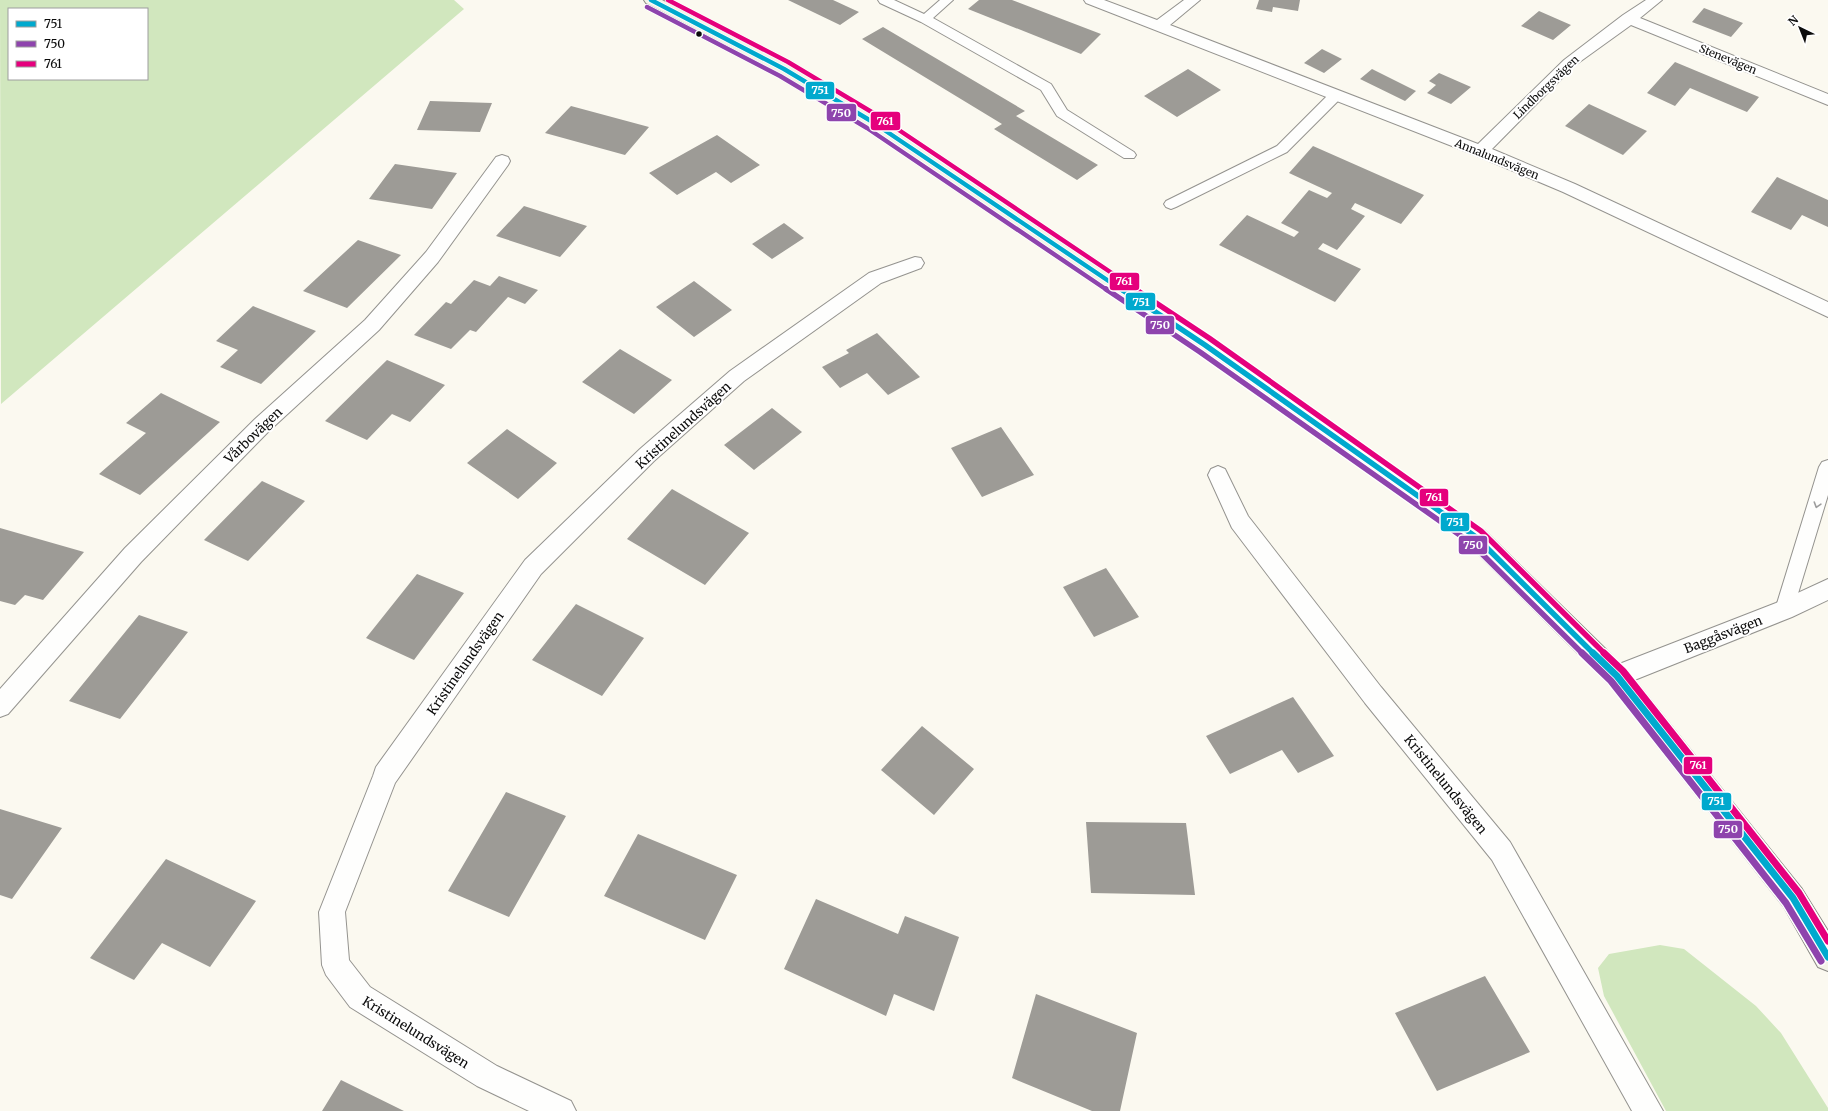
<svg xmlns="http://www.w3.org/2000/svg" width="1828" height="1111" font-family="Merriweather,serif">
  <rect width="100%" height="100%" fill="#fbf9f0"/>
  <!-- forest -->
  <path fill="#d1e7be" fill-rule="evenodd" d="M0,0h454l10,9 -463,395zM9,9h138v70h-138z
    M1660,945l24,4 72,57 25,27 47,75v3h-162l-62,-115 -6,-28 11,-14z"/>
  <!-- building -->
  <path fill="#9d9b96" d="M788,0h45l26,12 -19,13z
    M979,0h33l89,34 -20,20 -113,-45z
    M1259,0h41l-2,11 -25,-4 -1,5 -16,-3z
    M1704,8l39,15 -12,14 -39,-15z
    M1539,11l32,14 -18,15 -32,-14z
    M883,27l142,84 -9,5 82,49 -21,15 -83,-51 8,-5 -140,-85z
    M1322,49l20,10 -18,14 -20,-10z
    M1675,62l84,35 -12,15 -57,-24 -15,18 -28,-13z
    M1188,69l33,21 -44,27 -33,-21z
    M1372,69l44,22 -11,10 -45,-22z
    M1439,73l32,14 -20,17 -24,-11 9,-8 -7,-4z
    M430,101l62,2 -12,29 -63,-2z
    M1589,104l58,27 -24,24 -58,-29z
    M571,106l78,21 -24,28 -80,-22z
    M717,135l43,30 -29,18 -15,-11 -39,23 -28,-22z
    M1313,146l111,49 -23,29 -46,-21 -4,6 14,7 -28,34 -14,-7 -5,6 43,20 -26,33 -116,-57 28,-30 47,22 5,-5 -18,-9 28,-33 18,8 5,-5 -43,-20z
    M395,164l62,9 -25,36 -63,-10z
    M1777,177l51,23v27l-26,-12 -11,15 -40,-18z
    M524,206l63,20 -27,31 -64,-21z
    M784,223l20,15 -32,21 -20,-15z
    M358,240l43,15 -54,53 -44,-17z
    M499,276l39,14 -13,14 -17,-7 -32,35 -6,-2 -19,19 -37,-14 32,-33 5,2 23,-24 16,6z
    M694,281l38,29 -38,27 -38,-30z
    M253,306l63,25 -55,53 -41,-17 18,-17 -22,-9z
    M877,333l43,44 -32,18 -21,-22 -27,15 -18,-21 27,-14 -3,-3z
    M620,349l52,31 -38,34 -52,-32z
    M387,360l58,25 -35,37 -18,-8 -25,26 -42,-19z
    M161,393l59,29 -80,73 -41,-21 47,-41 -20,-10z
    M772,408l30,24 -48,38 -30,-25z
    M1001,427l33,48 -52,22 -31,-49z
    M507,429l50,34 -39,36 -51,-36z
    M262,481l43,20 -57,60 -44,-21z
    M672,489l77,44 -44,52 -78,-46z
    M0,528l84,24 -41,48 -18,-5 -10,10 -15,-4z
    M1106,568l33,49 -45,20 -31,-50z
    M417,574l47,19 -50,67 -48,-22z
    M576,604l68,34 -42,58 -70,-36z
    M139,615l49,17 -68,87 -51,-18z
    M1293,697l41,59 -36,17 -16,-23 -52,24 -24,-38z
    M922,726l52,43 -40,46 -53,-45z
    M506,792l60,24 -57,101 -61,-26z
    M0,809l62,19 -50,71 -12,-4z
    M1086,822l100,1 9,72 -104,-2z
    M638,834l99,41 -32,65 -101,-44z
    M166,859l90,42 -46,66 -48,-24 -28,37 -44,-22z
    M816,899l82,35 7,-18 54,21 -25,74 -40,-17 -8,22 -102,-47z
    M1485,976l45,76 -93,39 -42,-78z
    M1036,994l101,39 -17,78h-28l-80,-33z
    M341,1080l63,31h-82z"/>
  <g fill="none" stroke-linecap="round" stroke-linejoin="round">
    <defs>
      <path id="lane" d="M878,0h16l30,14 16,-14h13l-20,18 118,66 16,26 67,42 2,3 -2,3h-10l-67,-42 -16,-26 -120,-68 -41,-19z
        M1335,92l5,1 2,3 -2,3 -53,53 -111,55 -5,2 -5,-2 -2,-3 2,-3 111,-55 53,-53z
        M1828,460v35l-35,115 -2,6 -7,2 -7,-2 -2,-6 44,-143 3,-5z"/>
      <path id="street" d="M1084,0h20l53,20 27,-20h16l-30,25 308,119 86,-84 59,-45 23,-15h16l-22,18 188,76v11l-197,-80 -57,41 -82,83 83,35 253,118v15l-265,-125 -88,-37 -389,-152z
        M502,155l6,2 2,4 -2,4 -70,97 -59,68 -110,101 -128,131 -133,152 -8,3v-28l125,-141 130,-129 110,-99 61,-68 70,-95z
        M915,257l6,1 3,5 -3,5 -40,15 -137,98 -90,80 -113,113 -146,209 -50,129 4,48 21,27 127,79 74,35 5,10h-47l-52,-25 -127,-79 -24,-32 -4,-10 -3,-53 54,-136 3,-9 149,-207 115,-111 90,-78 139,-98z
        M1218,466l7,3 23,47 133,171 129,155 153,269h-31l-140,-251 -127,-157 -133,-175 -24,-53 3,-6z
        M1828,579v21l-36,17 -175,70 -8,-3 -4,-8 4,-8 167,-65z"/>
      <path id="secondary" d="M644,0h18l128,66 87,51 335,223 272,190 141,138 177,221 26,42v40l-10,-4 -34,-60 -175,-223 -141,-140 -270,-194 -333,-225 -87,-53 -132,-69z"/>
    </defs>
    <!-- lane casing -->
    <use href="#lane" stroke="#94938f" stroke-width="2"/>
    <!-- street casing -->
    <use href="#street" stroke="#94938f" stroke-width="2"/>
    <!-- secondary casing -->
    <use href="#secondary" stroke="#8a8985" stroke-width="2"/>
    <!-- lane -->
    <use href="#lane" fill="#fefefd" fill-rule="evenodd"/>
    <!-- street -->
    <use href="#street" fill="#fefefd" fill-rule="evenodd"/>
    <!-- secondary -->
    <use href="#secondary" fill="#f4f4e8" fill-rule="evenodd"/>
    <defs>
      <path id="bus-1-far2" d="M651,0l133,69 87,52 251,169"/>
      <path id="bus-1-far1" d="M1121,289l84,56 271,192 118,117"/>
      <path id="bus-1" d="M1593,653l24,23 176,222 35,59"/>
      <path id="bus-2-far2" d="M647,7l133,69 87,52 240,162"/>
      <path id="bus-2-far1" d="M1106,289l94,63 271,191 112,111"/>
      <path id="bus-2" d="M1582,653l29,28 175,222 35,58"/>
      <path id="bus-3-far2" d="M668,0l120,62 87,52 262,176"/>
      <path id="bus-3-far1" d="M1135,289l74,49 272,193 124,123"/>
      <path id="bus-3" d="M1604,653l19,18 176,222 29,48"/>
    </defs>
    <!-- bus-1-far2 casing -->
    <use href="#bus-1-far2" stroke="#fff" stroke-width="6"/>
    <!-- bus-1-far1 casing -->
    <use href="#bus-1-far1" stroke="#fff" stroke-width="8"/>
    <!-- bus-1 casing -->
    <use href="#bus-1" stroke="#fff" stroke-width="10"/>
    <!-- bus-2-far2 casing -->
    <use href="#bus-2-far2" stroke="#fff" stroke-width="6"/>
    <!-- bus-2-far1 casing -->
    <use href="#bus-2-far1" stroke="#fff" stroke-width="8"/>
    <!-- bus-2 casing -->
    <use href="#bus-2" stroke="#fff" stroke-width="10"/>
    <!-- bus-3-far2 casing -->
    <use href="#bus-3-far2" stroke="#fff" stroke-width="6"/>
    <!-- bus-3-far1 casing -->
    <use href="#bus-3-far1" stroke="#fff" stroke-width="8"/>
    <!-- bus-3 casing -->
    <use href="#bus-3" stroke="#fff" stroke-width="10"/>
    <!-- bus-1-far2 -->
    <use href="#bus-1-far2" stroke="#00a9ce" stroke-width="4.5"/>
    <!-- bus-1-far1 -->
    <use href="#bus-1-far1" stroke="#00a9ce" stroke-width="5.5"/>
    <!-- bus-1 -->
    <use href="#bus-1" stroke="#00a9ce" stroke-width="7"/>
    <!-- bus-2-far2 -->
    <use href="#bus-2-far2" stroke="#8e44ad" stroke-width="4.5"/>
    <!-- bus-2-far1 -->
    <use href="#bus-2-far1" stroke="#8e44ad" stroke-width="5.5"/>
    <!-- bus-2 -->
    <use href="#bus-2" stroke="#8e44ad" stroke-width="7"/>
    <!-- bus-3-far2 -->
    <use href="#bus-3-far2" stroke="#e5007d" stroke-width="4.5"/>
    <!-- bus-3-far1 -->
    <use href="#bus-3-far1" stroke="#e5007d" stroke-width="5.5"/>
    <!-- bus-3 -->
    <use href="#bus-3" stroke="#e5007d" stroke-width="7"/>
  </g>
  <!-- one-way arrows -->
  <defs><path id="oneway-chevron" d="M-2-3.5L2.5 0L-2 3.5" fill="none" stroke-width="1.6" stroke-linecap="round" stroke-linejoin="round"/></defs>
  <use stroke="#9d9d9d" href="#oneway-chevron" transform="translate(1817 505) rotate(107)"/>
  <!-- markers -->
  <circle fill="#0c0c0c" stroke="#fff" stroke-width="1.5" cx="699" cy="34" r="3.5"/>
  <g text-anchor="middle" stroke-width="4" stroke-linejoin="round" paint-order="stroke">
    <!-- far-street labels -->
    <g font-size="11" fill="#0c0c0c" stroke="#fff">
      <text transform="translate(1728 59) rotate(22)" y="4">Stenevägen</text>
      <text transform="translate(1546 87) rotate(-44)" y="4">Lindborgsvägen</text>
      <text transform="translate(1497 159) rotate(22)" y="4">Annalundsvägen</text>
    </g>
    <!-- street labels -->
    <g font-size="13" fill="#0c0c0c" stroke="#fff">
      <text transform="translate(683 425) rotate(-42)" y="5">Kristinelundsvägen</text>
      <text transform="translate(253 435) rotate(-44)" y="5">Vårbovägen</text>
      <text transform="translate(1723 634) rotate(-21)" y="5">Baggåsvägen</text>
      <text transform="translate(465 663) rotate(-55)" y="5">Kristinelundsvägen</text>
      <text transform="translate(1446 784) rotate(51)" y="5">Kristinelundsvägen</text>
      <text transform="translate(416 1032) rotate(32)" y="5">Kristinelundsvägen</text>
    </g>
  </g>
  <g stroke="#fff" stroke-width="1.5">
    <rect x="805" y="81" width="30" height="19" rx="4" fill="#00a9ce"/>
    <rect x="826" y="103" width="31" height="19" rx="4" fill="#8e44ad"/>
    <rect x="870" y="111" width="31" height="20" rx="4" fill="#e5007d"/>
    <rect x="1109" y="272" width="31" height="19" rx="4" fill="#e5007d"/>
    <rect x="1125" y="292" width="31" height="19" rx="4" fill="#00a9ce"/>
    <rect x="1145" y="315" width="30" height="20" rx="4" fill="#8e44ad"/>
    <rect x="1419" y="488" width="30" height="19" rx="4" fill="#e5007d"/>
    <rect x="1440" y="512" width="30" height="20" rx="4" fill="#00a9ce"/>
    <rect x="1458" y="535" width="30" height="20" rx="4" fill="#8e44ad"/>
    <rect x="1683" y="756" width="30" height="19" rx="4" fill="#e5007d"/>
    <rect x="1701" y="792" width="31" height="19" rx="4" fill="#00a9ce"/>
    <rect x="1713" y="820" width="30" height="19" rx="4" fill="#8e44ad"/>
  </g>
  <g font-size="11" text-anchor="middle" font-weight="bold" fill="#fff">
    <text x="820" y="94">751</text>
    <text x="841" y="117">750</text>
    <text x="885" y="125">761</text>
    <text x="1124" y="285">761</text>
    <text x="1141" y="306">751</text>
    <text x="1160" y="329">750</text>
    <text x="1434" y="501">761</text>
    <text x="1455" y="526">751</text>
    <text x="1473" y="549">750</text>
    <text x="1698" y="769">761</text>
    <text x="1716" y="805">751</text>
    <text x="1728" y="833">750</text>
  </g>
  <!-- legend -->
  <rect x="8" y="8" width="140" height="72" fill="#ffffff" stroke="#9e9e9e"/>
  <rect x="16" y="21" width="20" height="6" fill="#00a9ce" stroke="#9e9e9e"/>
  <text x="44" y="28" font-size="12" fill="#0c0c0c">751</text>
  <rect x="16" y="41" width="20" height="6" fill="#8e44ad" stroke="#9e9e9e"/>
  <text x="44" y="48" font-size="12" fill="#0c0c0c">750</text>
  <rect x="16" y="61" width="20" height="6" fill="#e5007d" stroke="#9e9e9e"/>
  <text x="44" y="68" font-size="12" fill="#0c0c0c">761</text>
  <!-- north arrow -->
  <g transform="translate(1800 28) rotate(317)" stroke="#ffffff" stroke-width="3" paint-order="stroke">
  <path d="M0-3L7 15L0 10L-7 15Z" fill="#0c0c0c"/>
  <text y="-6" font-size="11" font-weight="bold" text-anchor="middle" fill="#0c0c0c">N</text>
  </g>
</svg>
